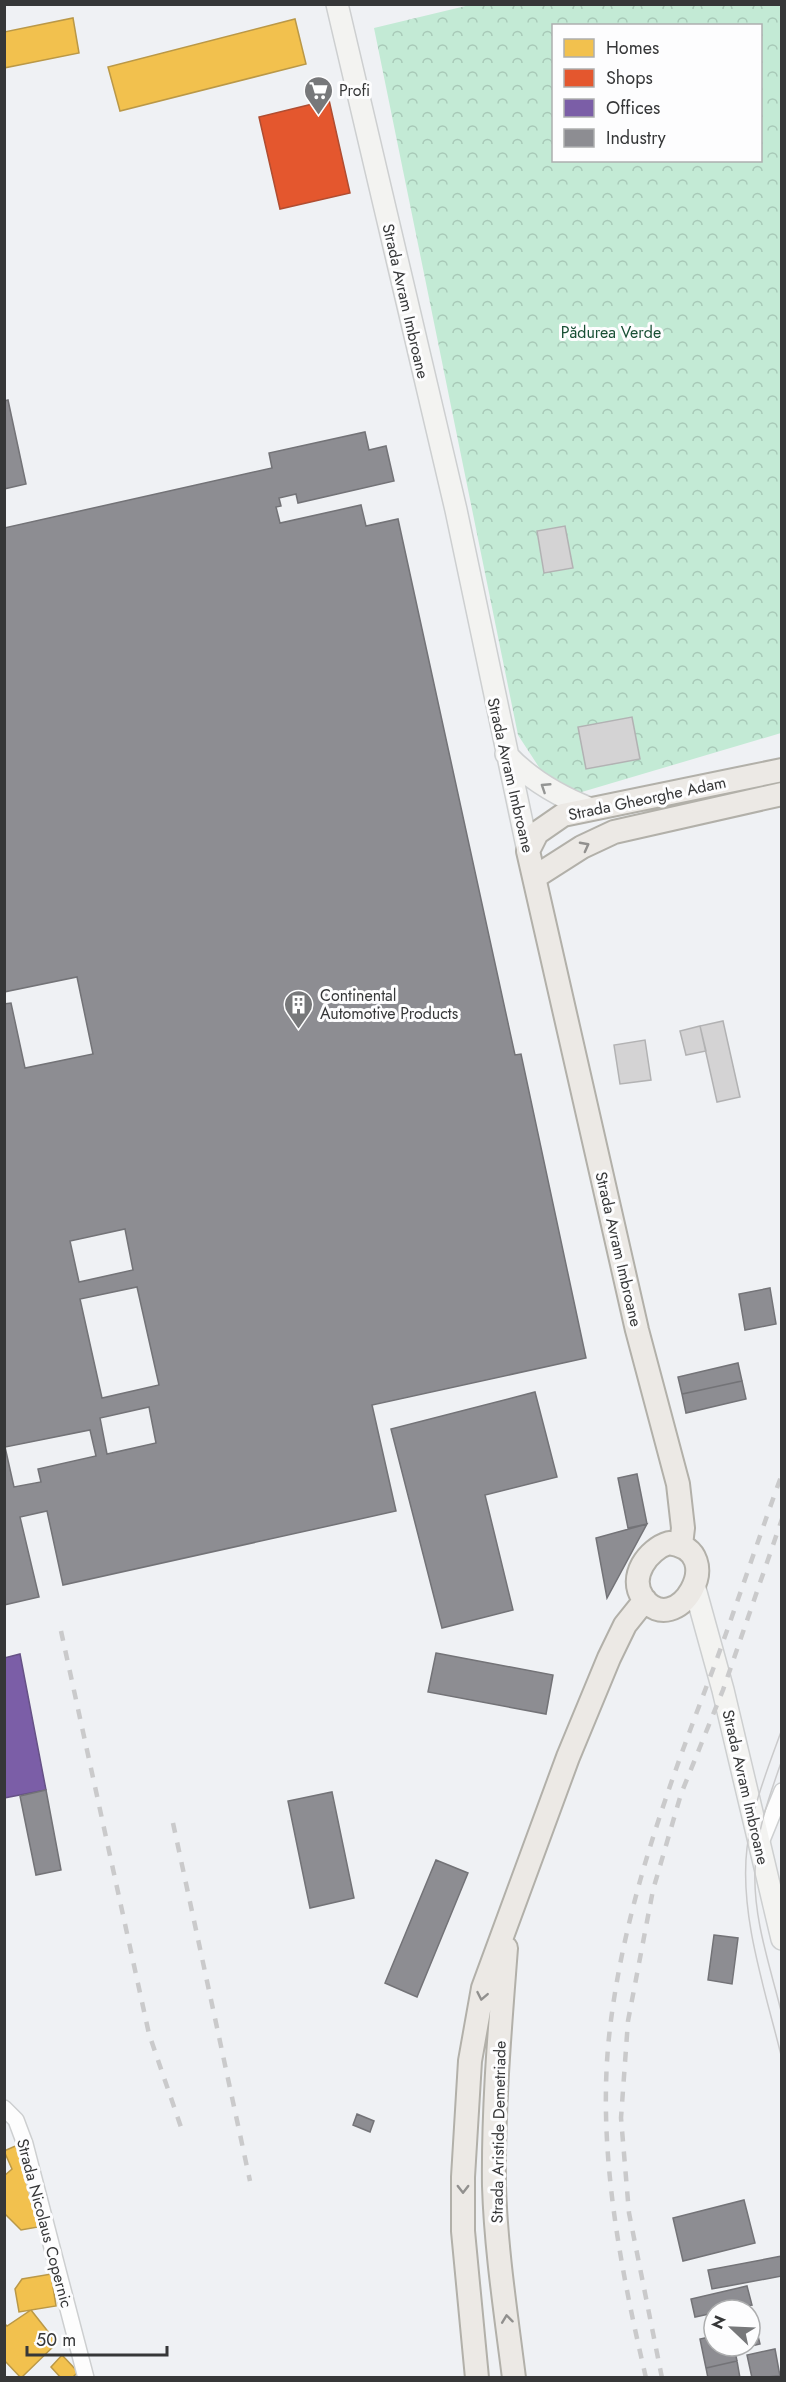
<svg xmlns="http://www.w3.org/2000/svg" width="786" height="2382" font-family="Jost,sans-serif">
  <defs>
    <pattern id="forest-crowns" width="20" height="18" patternUnits="userSpaceOnUse" patternTransform="scale(1.5)"><rect width="20" height="18" fill="#c3ead5"/><path d="M2 6a3 3 0 1 1 6 0M12 15a3 3 0 1 1 6 0" fill="none" stroke="#a8c9b8"/></pattern>
  </defs>
  <rect width="100%" height="100%" fill="#eff1f4"/>
  <!-- forest -->
  <path fill="url(#forest-crowns)" fill-rule="evenodd" d="M474,4l307,1v728l-206,61 -27,-13 -30,-46 -144,-707zM554,26h206v134h-206z"/>
  <!-- homes -->
  <path fill="#f2c14e" stroke="#ba9847" stroke-width="1.5" d="M73,18l6,35 -75,15v-36z
    M295,19l11,45 -186,47 -12,-44z
    M20,2144l18,83 -17,3 -17,-17v-37l8,-7 -8,-18z
    M51,2274l5,32 -37,6 -4,-23 7,-10z
    M31,2310l26,33 -36,35 -17,-18v-37l3,3z
    M62,2355l16,17 -6,6h-11l-10,-11z"/>
  <!-- shops -->
  <path fill="#e4572e" stroke="#b04d31" stroke-width="1.5" d="M329,100l21,93 -70,16 -21,-92z"/>
  <!-- offices -->
  <path fill="#7b5ea7" stroke="#665286" stroke-width="1.5" d="M20,1654l26,136 -42,8v-140z"/>
  <!-- industry -->
  <path fill="#8d8d92" stroke="#737377" stroke-width="1.5" fill-rule="evenodd" d="M8,400l18,84 -22,5v-88z
    M365,432l4,18 17,-4 8,35 -96,22 -2,-9 -17,4 2,8 -5,1 4,16 81,-18 5,21 32,-7 117,536 6,-1 65,304 -214,47 24,106 -333,74 -16,-74 -27,6 19,80 -35,8v-601l7,-1 14,65 68,-14 -16,-77 -73,15v-464l268,-60 -3,-15zM125,1229l8,41 -54,12 -9,-41zM137,1287l22,98 -57,13 -22,-99zM149,1407l7,36 -49,11 -7,-36zM90,1430l6,26 -58,13 3,13 -27,5 -9,-40z
    M770,1288l6,36 -31,6 -6,-36z
    M738,1363l4,18 -60,13 -4,-17z
    M742,1381l4,18 -60,14 -4,-19z
    M535,1392l22,85 -72,18 28,115 -71,18 -51,-199z
    M637,1474l10,50 -19,4 -10,-50z
    M647,1524l-40,74 -11,-60z
    M436,1653l117,22 -7,39 -118,-22z
    M46,1790l15,80 -25,5 -16,-79z
    M332,1792l22,106 -44,10 -22,-107z
    M436,1860l32,13 -51,124 -32,-14z
    M714,1935l24,3 -6,46 -24,-4z
    M357,2114l17,7 -4,11 -17,-7z
    M744,2200l11,43 -72,18 -10,-43z
    M782,2256v20l-70,13 -4,-19z
    M747,2286l5,19 -38,5v3l-19,4 -4,-18z
    M755,2324l5,20 -17,4 7,-2v-21z
    M714,2336v10h20l3,15 -31,7 -6,-29z
    M775,2349l5,27 -28,2 -5,-23z
    M737,2361l3,17h-32l-2,-10z"/>
  <!-- building -->
  <path fill="#d4d3d4" stroke="#b2b2b3" stroke-width="1.5" d="M565,526l8,42 -29,5 -7,-42z
    M632,717l8,42 -54,10 -8,-42z
    M723,1021l17,76 -23,5 -17,-76z
    M700,1026l6,25 -20,4 -6,-24z
    M645,1040l6,40 -31,4 -6,-39z"/>
  <g fill="none" stroke-linecap="round" stroke-linejoin="round">
    <defs>
      <path id="street" d="M760,1845l22,-54
        M4,2108l12,12 9,24 61,234"/>
      <path id="secondary" d="M337,4l119,506 72,341
        M506,754c24,26 52,42 85,55
        M694,1585l29,105 59,249"/>
      <path id="primary" d="M535,877l47,-30 32,-15 168,-38
        M669,1543c62,8 7,99 -26,55 -15,-21 5,-49 26,-55z
        M681,1545l2,-17 -5,-44 -41,-154 -109,-479 9,-18 26,-18 219,-45
        M506,1948c-6,79 -13,159 -12,238 2,64 12,128 20,192
        M477,2378l-14,-147v-54l7,-116 13,-73 85,-231 41,-99 16,-33 20,-25"/>
    </defs>
    <!-- street casing -->
    <use href="#street" stroke="#cdcfd0" stroke-width="18"/>
    <!-- secondary casing -->
    <use href="#secondary" stroke="#cdcfd0" stroke-width="24"/>
    <!-- primary casing -->
    <use href="#primary" stroke="#b2b0a9" stroke-width="26"/>
    <!-- street -->
    <use href="#street" stroke="#fdfdfd" stroke-width="15"/>
    <!-- secondary -->
    <use href="#secondary" stroke="#f3f3f1" stroke-width="21"/>
    <!-- primary -->
    <use href="#primary" stroke="#ece9e5" stroke-width="22"/>
    <!-- tram -->
    <path stroke="#cacacb" stroke-width="1.5" d="M782,1729c-14,39 -30,78 -35,119 -8,67 19,145 35,211
      M782,1760c-13,37 -26,72 -27,111 -2,48 16,98 27,144"/>
    <!-- rail -->
    <path stroke="#cacacb" stroke-width="4.5" stroke-dasharray="10 10" stroke-linecap="butt" d="M61,1631l88,403 34,99
      M173,1823l77,358
      M646,2378c-27,-116 -51,-239 -35,-358 16,-124 60,-240 104,-356 23,-63 44,-127 67,-190
      M662,2378l-33,-165 -8,-95 7,-97 25,-131 28,-96 42,-104 59,-171"/>
  </g>
  <!-- one-way arrows -->
  <defs><path id="oneway-chevron" d="M-2-3.5L2.5 0L-2 3.5" fill="none" stroke-width="1.6" stroke-linecap="round" stroke-linejoin="round" transform="scale(1.5)"/></defs>
  <use stroke="#949594" href="#oneway-chevron" transform="translate(545 787) rotate(-147)"/>
  <g stroke="#91908e">
    <use href="#oneway-chevron" transform="translate(585 846) rotate(-28)"/>
    <use href="#oneway-chevron" transform="translate(482 1996) rotate(101)"/>
    <use href="#oneway-chevron" transform="translate(463 2189) rotate(90)"/>
    <use href="#oneway-chevron" transform="translate(507 2319) rotate(-97)"/>
  </g>
  <!-- icons -->
  <defs>
    <symbol id="supermarket-pin" viewBox="-11 -11 22 30"><path d="M0 17L-7.5 6A9.5 9.5 0 1 1 7.5 6Z" fill="#77787a" stroke="#fdfdfe"/><path d="M-6-5.5h2.5l.6 2H6L4.5 2H-2.5L-4.4-4H-6ZM-1.5 3.2a1.3 1.3 0 1 0 .1 0ZM3 3.2a1.3 1.3 0 1 0 .1 0Z" fill="#fff"/></symbol>
    <symbol id="building-pin" viewBox="-11 -11 22 30"><path d="M0 17L-7.5 6A9.5 9.5 0 1 1 7.5 6Z" fill="#77787a" stroke="#fdfdfe"/><path d="M-4-6H4V6H1V3H-1V6H-4ZM-2.5-4.3h1.7v1.8h-1.7ZM.8-4.3h1.7v1.8H.8ZM-2.5-1h1.7V.8h-1.7ZM.8-1h1.7V.8H.8Z" fill="#fff"/></symbol>
  </defs>
  <g fill-rule="evenodd">
    <use href="#supermarket-pin" x="302" y="74" width="33" height="45"/>
    <use href="#building-pin" x="282" y="988" width="33" height="45"/>
  </g>
  <g text-anchor="middle" stroke-width="6" stroke-linejoin="round" paint-order="stroke">
    <!-- poi labels -->
    <g font-size="16" fill="#363738" stroke="#fdfdfe" text-anchor="start">
      <text x="339" y="96">Profi</text>
      <text x="320" y="1001">Continental<tspan x="320" dy="18">Automotive Products</tspan></text>
    </g>
    <!-- street labels -->
    <g font-size="16" fill="#363738" stroke="#fdfdfe">
      <text transform="translate(406 301) rotate(77)" y="6">Strada Avram Imbroane</text>
      <text transform="translate(511 775) rotate(77)" y="6">Strada Avram Imbroane</text>
      <text transform="translate(647 798) rotate(-12)" y="6">Strada Gheorghe Adam</text>
      <text transform="translate(619 1249) rotate(77)" y="6">Strada Avram Imbroane</text>
      <text transform="translate(746 1787) rotate(77)" y="6">Strada Avram Imbroane</text>
      <text transform="translate(498 2132) rotate(-89)" y="6">Strada Aristide Demetriade</text>
      <text transform="translate(45 2223) rotate(75)" y="6">Strada Nicolaus Copernic</text>
    </g>
    <!-- park labels -->
    <g font-size="16" fill="#184f34" stroke="#fdfdfe">
      <text x="611" y="338">Pădurea Verde</text>
    </g>
  </g>
  <!-- border -->
  <rect width="786" height="2382" fill="none" stroke="#363738" stroke-width="12"/>
  <!-- legend -->
  <rect x="552" y="24" width="210" height="138" fill="#fdfdfe" stroke="#adaeaf" stroke-width="1.5"/>
  <rect x="564" y="39" width="30" height="18" fill="#f2c14e" stroke="#adaeaf" stroke-width="1.5"/>
  <text x="606" y="54" font-size="18" fill="#363738">Homes</text>
  <rect x="564" y="69" width="30" height="18" fill="#e4572e" stroke="#adaeaf" stroke-width="1.5"/>
  <text x="606" y="84" font-size="18" fill="#363738">Shops</text>
  <rect x="564" y="99" width="30" height="18" fill="#7b5ea7" stroke="#adaeaf" stroke-width="1.5"/>
  <text x="606" y="114" font-size="18" fill="#363738">Offices</text>
  <rect x="564" y="129" width="30" height="18" fill="#8d8d92" stroke="#adaeaf" stroke-width="1.5"/>
  <text x="606" y="144" font-size="18" fill="#363738">Industry</text>
  <!-- north arrow -->
  <g transform="translate(732 2328) rotate(293)"><circle r="28" fill="#fdfdfe" stroke="#adaeaf" stroke-width="1.5"/>
  <path d="M0-4.5L10 22L0 15L-10 22Z" fill="#77787a"/>
  <text y="-9" font-size="16" font-weight="bold" text-anchor="middle" fill="#363738">N</text>
  </g>
  <!-- scale -->
  <path d="M27 2346v9h140v-9" fill="none" stroke="#363738" stroke-width="3"/>
  <text x="36" y="2346" font-size="18" fill="#363738" stroke="#fdfdfe" stroke-width="4.5" paint-order="stroke">50 m</text>
</svg>
